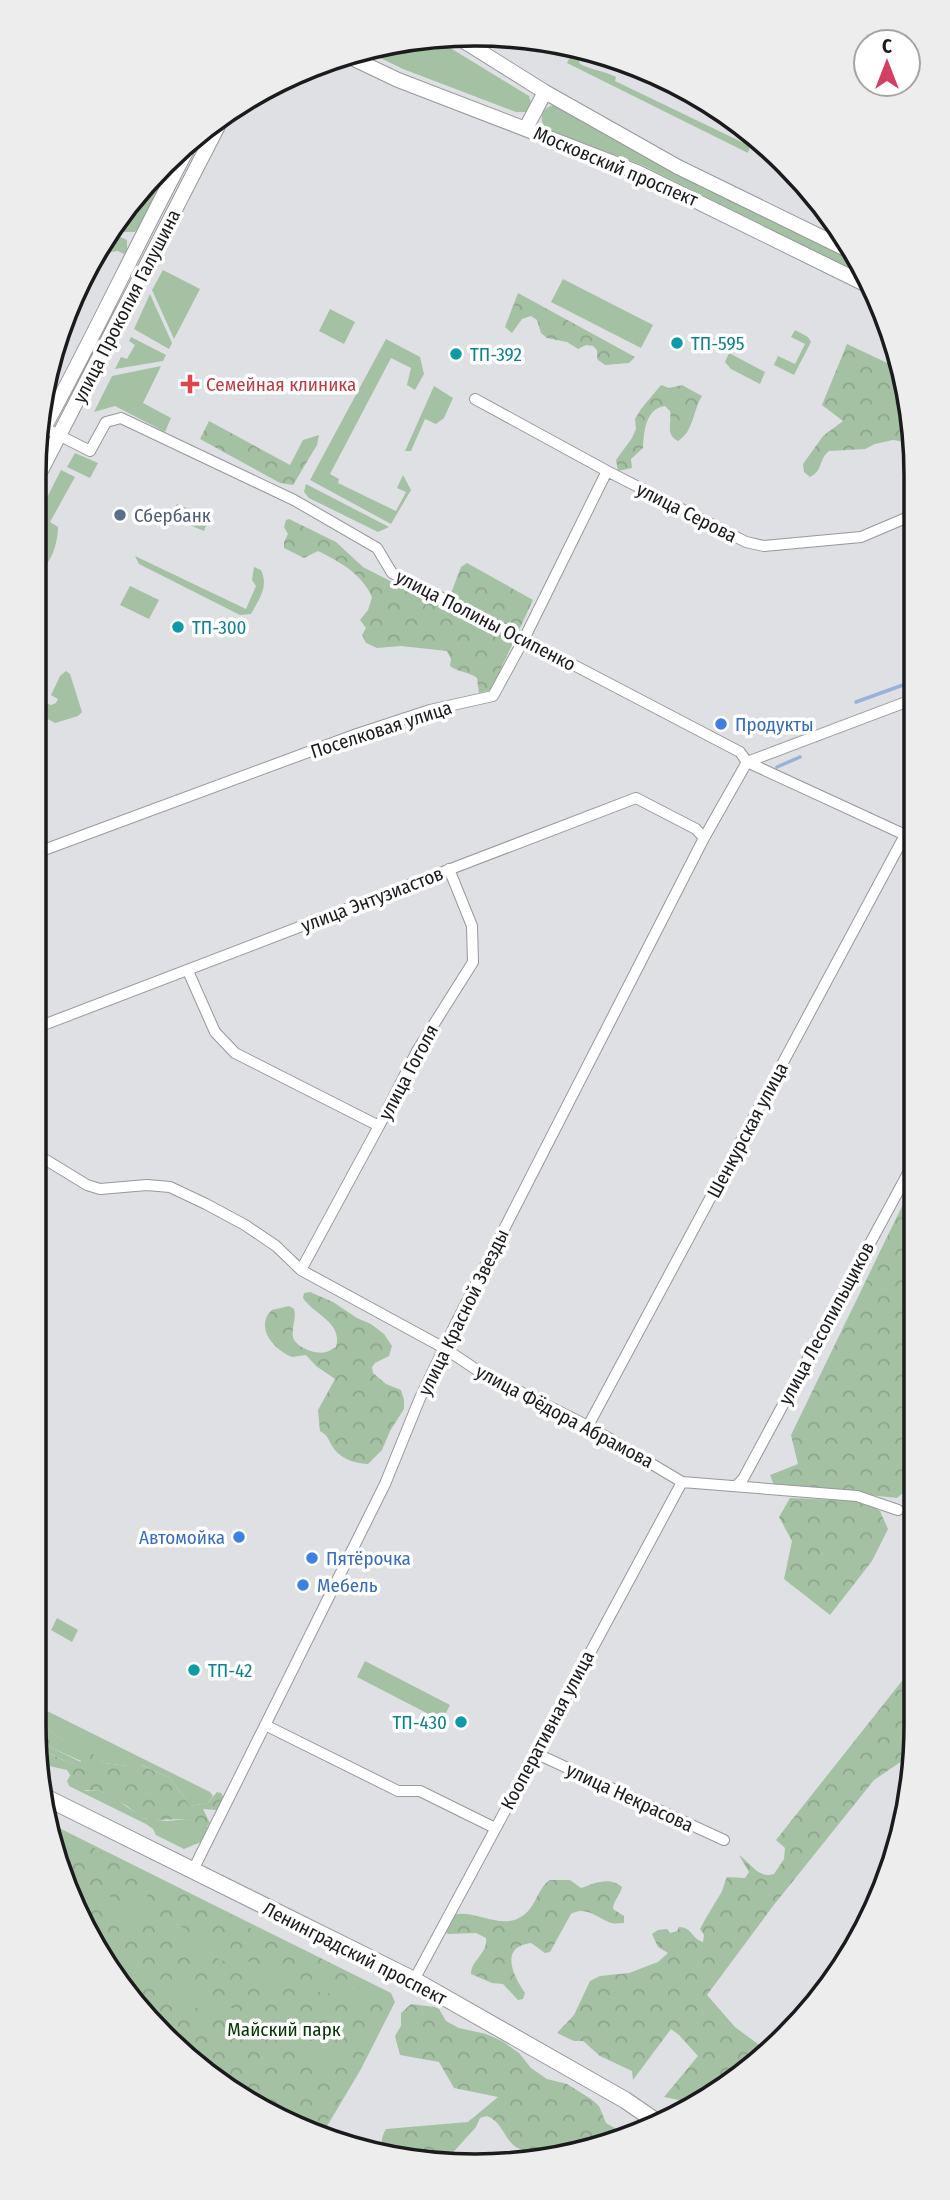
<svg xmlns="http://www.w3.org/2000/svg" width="950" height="2200" font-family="'Fira Sans Condensed',sans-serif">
  <defs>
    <pattern id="forest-crowns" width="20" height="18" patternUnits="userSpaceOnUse" patternTransform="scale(1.75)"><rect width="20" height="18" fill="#a5c1a3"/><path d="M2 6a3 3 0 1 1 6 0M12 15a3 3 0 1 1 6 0" fill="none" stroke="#8da58c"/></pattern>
  </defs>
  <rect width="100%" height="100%" fill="#dee0e4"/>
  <!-- green -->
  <path fill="#a5c1a3" d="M434,38l95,58 2,7 -5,9h-10l-113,-43 -31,-15z
    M573,51l6,1 -2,4 3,8c12,6 24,7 36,13l-1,4 135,65 -2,7 -181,-90z
    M553,105h4l117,67 184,91 8,14 -224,-112 -94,-35c-10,-9 -8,-21 5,-25z
    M174,160l-35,68 -4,4h-11l-7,-4 26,-45z
    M114,234l13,6v12l-3,2 -6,-3 -7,1 -8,12 -5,-2z
    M163,270l37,19 -26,50 -22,-49z
    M563,279l90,46 -12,23 -90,-46z
    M150,294l22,49 -3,6 -35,-20z
    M74,303l5,9 -28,55 6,-34z
    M330,309l25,13 -11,22 -25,-13z
    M795,330l13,7 3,5 -17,33 -20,-10 4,-9 17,8 10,-20 -14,-7z
    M131,337l35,18 -3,6 -48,8 6,-12 6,2 8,-14 -6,-4z
    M386,339l34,18 4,17 -9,16 -8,-5 4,-17 -20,-10 -61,116 9,5 -1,4 58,28 10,-19 -9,-4 6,-13 8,15 -20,34 -81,-44z
    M729,353l36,19 -5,12 -29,-15 -6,-7z
    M161,366l-18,37 28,15 -6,14 -50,-26 -21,6 18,-36z
    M434,386l19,12 -9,20 -8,6 -11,-5 -14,32h-6z
    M75,453l23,10 -8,15 -23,-11z
    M61,470l14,7 -25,45 8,5c0,13 -5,33 -16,42l-9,-4v-40z
    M306,484l83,43 -11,5 -69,-34 -5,-6z
    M177,504l32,13 -5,14 -33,-14z
    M135,556l111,53 10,-23 -4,-6 2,-13 7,3c8,17 -2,29 -10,44l-11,1 -101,-51z
    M130,586l29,14 -10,19 -29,-14z
    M66,671l4,3 12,38 -4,4 -23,7 -11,-6 -2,-6 4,-8 5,2 5,-2 2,-4 -7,-4 9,-19z
    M57,1618l21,12 -6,12 -21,-12z
    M365,1661l85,44 -8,16 -85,-44z
    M33,1704l177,88 3,4 -5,7 -18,3 -20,-28 -28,-13 -15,1 -23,-3 -18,-14 -25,-10 -15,-11h-12z
    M35,1736l17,12 29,14v3c-11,1 -31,-13 -44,-17z
    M71,1774l6,12 9,5h13l18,9 26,18 24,3 20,-2 23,9 -9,14 -17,7 -28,-14 -3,-6 -7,-5 -77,-38 -2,-5z
    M49,1823l342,170 4,9 -34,67 -38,64 -69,-25 -111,-92 -86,-149z"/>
  <!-- forest -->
  <path fill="url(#forest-crowns)" d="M518,293l117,64 -6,6 -24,2 -8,-6v-9l-4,-4 -7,-1 -8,4 -11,-7 -20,-4 -6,-5 -4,-13 -6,-4 -9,3 -10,14 -7,-6z
    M847,344l53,25 13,48v26l-20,-3 -18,4 -10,5 -36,2c-10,7 -6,20 -19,26l-6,-5 -1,-8 20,-28 20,-15 -21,-16z
    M661,385l8,3 13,-3 20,11c-9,14 -8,35 -24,45 -13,-6 -6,-18 -8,-30l-5,-5c-20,3 -21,26 -22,42l-12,11 1,9 -14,3 -2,-11 16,-22 4,-9 -1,-10 6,-10z
    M209,421l81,44 13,-25 16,-5 -2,10 -24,40 -13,-2 -80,-44z
    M289,519l47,23 27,25 58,30 29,-1 11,-29 6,-4 66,37 -42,90 -12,3 -2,-15c-9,-7 -18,-5 -27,-12l1,-7 -4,-8 -46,-5 -24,2 -11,-5 -4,-8 4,-7 -6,-8 8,-10 4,-13c-10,-23 -32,-35 -54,-46l-14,7 -20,-10v-6l4,-8 -4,-7 2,-7z
    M915,1196l1,286 -19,16 -123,-13 -4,-10 28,-11 -7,-29 115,-237z
    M310,1292l23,10 24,16 14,6 13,10 8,12 -3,10 -14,7 -3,4 1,6 13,11 15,6 3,10v9l-14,22 -8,19 -14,14c-11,0 -26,-5 -33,-14 -7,-8 -5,-14 -15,-19l-2,-21 17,-31 -19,-13 -10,-11 -14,2c-18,-7 -38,-30 -20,-47l17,-4 5,3c3,10 -3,19 -1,28 2,10 23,18 33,15 4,-1 7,-4 10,-5 7,-25 -22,-32 -33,-49l1,-5z
    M790,1498l72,3 18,10 8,18 -16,32 -42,54 -46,-36 8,-38 -13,-24z
    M917,1662v63l-7,43 -8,-7 -28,19 -101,126 -66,89 28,32 31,23 -70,58 -11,4 -1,-11 -20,-4 34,-41 -19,-21 -8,-6 -38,51 -1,-9 -32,-15 -17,-15h-9l-17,-8 17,-18 16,-34 10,-5 29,-3 29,-11 10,-9 -10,-6 -6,-13 6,-4 9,-1 3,4 7,-2 2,-4c13,0 13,12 24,15l1,-7 -4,-6c6,-12 14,-24 21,-36 3,-5 3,-11 6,-16l18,1 4,-6 -10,-17c12,8 19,24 35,19l10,-15 1,-11 -9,-8z
    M45,1727l16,12 22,7 21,17 23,3 10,-3 33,15 20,28 18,-3 9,-11 4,1 4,7 -9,10 -13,-1 7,14 -4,5 -19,-9 -34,1 -13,-3 -13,-11 -28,-15 -17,-1 -5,-4 -10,-16 -18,-4 -10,-6 -2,-12c13,4 34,19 44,16v-3l-29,-13 -17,-12 -1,-9z
    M50,1829l25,8 33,19 30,12 6,9 -1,15 -10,9 -12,1 -27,-14 -19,-18 -18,-3z
    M550,1880h20l11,8c14,-5 28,-12 41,-1 -2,9 -9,14 -9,22l11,7v7c-2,0 -10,1 -13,0 -13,-4 -24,-18 -40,-9l-21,38 -5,1 -14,-10c-33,4 -17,34 -6,50l-2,6 -5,1 -15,-16 -11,-1 -21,-9c0,-14 17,-20 15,-36l-10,-5 -28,1 -4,-3 9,-16c21,-6 46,14 66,3 18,-9 17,-29 31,-38z
    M169,1885l21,9 10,10 28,8 7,7 24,14 45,17 61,31 3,9 -40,-4 -44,-9 -91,-40 -11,-10 -22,-8 -14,-13 1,-11z
    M71,1892c19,0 33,11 48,22l1,13 -4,15 -12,6z
    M147,1923l29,18 9,1 8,6 54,23 25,15 108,14 2,4v9l-9,17 -6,22 -6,7 -12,-1 -19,-10 -67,-25 -64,-30 -32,-10 -51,-24c0,-8 2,-10 5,-17 7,-16 7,-18 26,-19z
    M132,1981l25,8 61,29 51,17 37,18 40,16 6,6 -4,13 -16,27 -10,10 -14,3 -54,-20 -111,-92 -16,-28z
    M411,2004l24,3 4,2 7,12 13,7 27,6 16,7 17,12 12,15 16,11 20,5 24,15 8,7 7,17 19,11 -64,24h-27l-2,-7c-4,-1 -8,0 -12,-2 -16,-6 -16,-27 -33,-33l-7,2 -4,9 -28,31h-54c-14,-3 -15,-18 -8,-29l82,-7 30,-25 -44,-9 -15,-26 -39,-7 -5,-19 6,-10v-13z"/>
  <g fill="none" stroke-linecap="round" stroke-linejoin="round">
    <!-- stream -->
    <path stroke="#98b2d9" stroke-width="3.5" d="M856,702l58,-21
      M777,767l23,-10"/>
    <defs>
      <path id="street" d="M475,399l132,72 139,71 18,4 97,-9 52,-22
        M41,426l49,25 16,-29 15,-4 173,82 83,48 15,25 132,66 216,113 7,10 167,77
        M33,854l324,-120 73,-24 63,-14 31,-57 83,-168
        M188,971l27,61 20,21 144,73
        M33,1029l603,-231 60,31 8,9
        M33,1152l54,33 13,4 47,-4 23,2 36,17 39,21 31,21 25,24 143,78 33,22 111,56 94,56 175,14 41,14
        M301,1270l78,-144 38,-75 56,-89 -1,-36 -23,-57
        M588,1426l317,-591
        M736,1486l7,-7 172,-319
        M265,1725l133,66h22l75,37
        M535,1753l189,87
        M193,1870l192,-386 35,-86 35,-73 249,-487 43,-76 167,-63
        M414,1980l268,-498"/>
      <path id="secondary" d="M454,35l91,57 133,75 174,85
        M354,59l44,21 239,92 236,116
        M526,128l19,-36
        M39,437c52,-94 97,-192 148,-287
        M33,486l185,-360"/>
      <path id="primary" d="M45,1797l369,183 211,120 32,22"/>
    </defs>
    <!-- street casing -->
    <use href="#street" stroke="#96989c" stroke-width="12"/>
    <!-- secondary casing -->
    <use href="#secondary" stroke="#96989c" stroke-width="16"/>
    <!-- primary casing -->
    <use href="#primary" stroke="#96989c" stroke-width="18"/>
    <!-- street -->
    <use href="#street" stroke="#fff" stroke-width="10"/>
    <!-- secondary -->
    <use href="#secondary" stroke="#fff" stroke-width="14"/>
    <!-- primary -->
    <use href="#primary" stroke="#fff" stroke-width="16"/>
  </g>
  <!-- markers -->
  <g fill="#0f9aa8" stroke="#fff" stroke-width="2.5">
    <circle cx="677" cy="343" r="7"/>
    <circle cx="456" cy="354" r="7"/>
    <circle cx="178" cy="627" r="7"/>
    <circle cx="194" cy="1670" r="7"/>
    <circle cx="461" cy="1722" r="7"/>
  </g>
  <path fill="#e0444e" stroke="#fff" stroke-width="2.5" d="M186.5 373.5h7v7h7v7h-7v7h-7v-7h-7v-7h7z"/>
  <circle fill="#5c6f8a" stroke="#fff" stroke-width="2.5" cx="120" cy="515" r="7"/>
  <g fill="#3f7fe0" stroke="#fff" stroke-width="2.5">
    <circle cx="721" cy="724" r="7"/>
    <circle cx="239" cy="1537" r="7"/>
    <circle cx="312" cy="1558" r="7"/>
    <circle cx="303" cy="1585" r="7"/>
  </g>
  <g text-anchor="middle" stroke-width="7" stroke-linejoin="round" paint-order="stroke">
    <!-- street labels -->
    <g font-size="19" fill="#1b1b1d" stroke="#fff">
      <text transform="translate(616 166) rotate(23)" y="7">Московский проспект</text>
      <text transform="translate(126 306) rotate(-63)" y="7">улица Прокопия Галушина</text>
      <text transform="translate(687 512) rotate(27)" y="7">улица Серова</text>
      <text transform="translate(486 620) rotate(27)" y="7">улица Полины Осипенко</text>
      <text transform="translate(381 729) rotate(-18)" y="7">Поселковая улица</text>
      <text transform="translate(372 899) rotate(-21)" y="7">улица Энтузиастов</text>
      <text transform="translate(408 1072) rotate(-62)" y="7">улица Гоголя</text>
      <text transform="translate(747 1130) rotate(-62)" y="7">Шенкурская улица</text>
      <text transform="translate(463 1312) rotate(-64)" y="7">улица Красной Звезды</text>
      <text transform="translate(826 1323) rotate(-62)" y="7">улица Лесопильщиков</text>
      <text transform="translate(565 1416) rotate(28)" y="7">улица Фёдора Абрамова</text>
      <text transform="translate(547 1730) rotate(-62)" y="7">Кооперативная улица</text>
      <text transform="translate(630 1797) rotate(25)" y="7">улица Некрасова</text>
      <text transform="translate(355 1953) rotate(27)" y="7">Ленинградский проспект</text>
    </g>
    <!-- culture labels -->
    <g font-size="19" fill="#0d838f" stroke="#fff" text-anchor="start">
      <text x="691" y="350">ТП-595</text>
      <text x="470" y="361">ТП-392</text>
      <text x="192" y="634">ТП-300</text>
      <text x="208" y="1677">ТП-42</text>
      <text x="447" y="1729" text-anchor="end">ТП-430</text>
    </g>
    <!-- health labels -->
    <g font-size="19" fill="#be3a42" stroke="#fff" text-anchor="start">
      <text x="206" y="391">Семейная клиника</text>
    </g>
    <!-- service labels -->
    <g font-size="19" fill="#4e5e75" stroke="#fff" text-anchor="start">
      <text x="134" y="522">Сбербанк</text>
    </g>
    <!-- shop labels -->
    <g font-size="19" fill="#366cbe" stroke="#fff" text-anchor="start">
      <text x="735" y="731">Продукты</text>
      <text x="225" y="1544" text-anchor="end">Автомойка</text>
      <text x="326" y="1565">Пятёрочка</text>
      <text x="317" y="1592">Мебель</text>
    </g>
    <!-- park labels -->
    <g font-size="19" fill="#023402" stroke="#fff">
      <text x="284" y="2036">Майский парк</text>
    </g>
  </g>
  <!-- crop -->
  <path d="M0 0H950V2200H0ZM475 46H475A429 429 0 0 1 904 475V1725A429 429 0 0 1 475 2154H475A429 429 0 0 1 46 1725V475A429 429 0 0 1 475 46Z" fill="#ededed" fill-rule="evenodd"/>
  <path fill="none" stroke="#1b1b1d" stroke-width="3.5" d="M475 46H475A429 429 0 0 1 904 475V1725A429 429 0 0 1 475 2154H475A429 429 0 0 1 46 1725V475A429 429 0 0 1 475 46Z"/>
  <!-- north arrow -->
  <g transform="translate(887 63)"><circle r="33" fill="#ffffff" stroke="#a4a4a5" stroke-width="2"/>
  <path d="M0-5L12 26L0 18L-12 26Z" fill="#d04164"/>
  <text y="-10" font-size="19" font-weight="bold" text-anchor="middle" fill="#1b1b1d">С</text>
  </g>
</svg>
